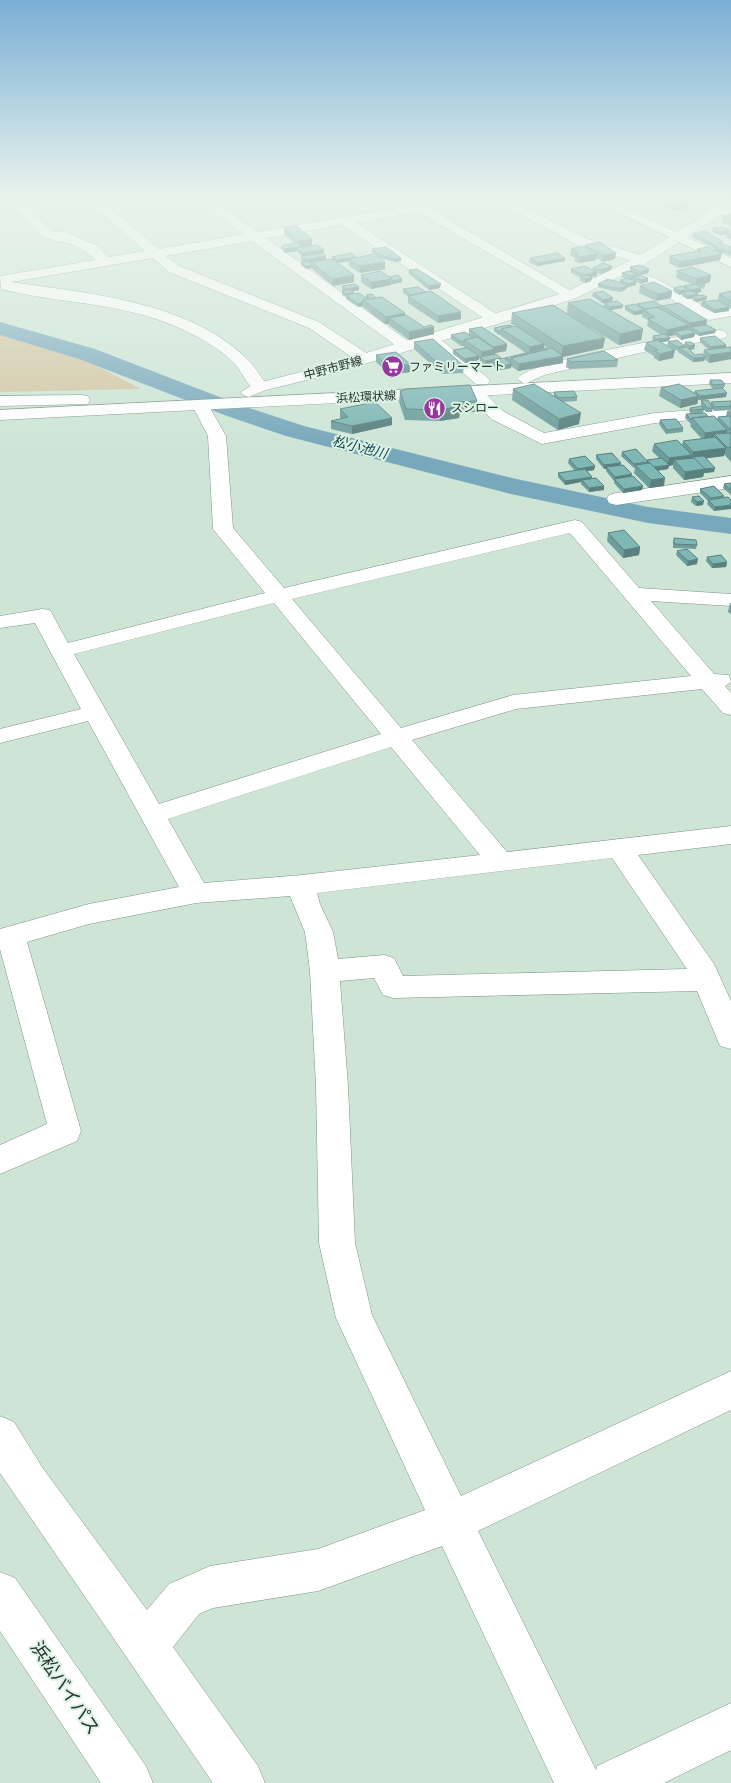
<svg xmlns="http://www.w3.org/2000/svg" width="731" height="1783" font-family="Inter,'Noto Sans JP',sans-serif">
  <rect width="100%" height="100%" fill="#cee5d6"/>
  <!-- green -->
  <path fill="#d3c6a3" d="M0,331l87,30 54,28 -141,3z"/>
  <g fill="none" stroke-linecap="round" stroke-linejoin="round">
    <!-- river -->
    <path fill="#78a8bb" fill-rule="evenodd" d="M0,322l95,27 148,57 61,20 208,52 136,29 83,11v16l-83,-11 -137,-29 -225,-58 -59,-20 -148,-57 -79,-24z"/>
    <defs>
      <path id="minor" d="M5,198h13l4,4 26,-4h29l-6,4 -42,6 23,23 14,1 32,14 10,11 37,-6 -60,-53h13l61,51 85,-15 -48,-36h14l47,34 152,-26 1,-4c6,-1 9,2 15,2 21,-3 40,-6 61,-6l-6,4 -48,8 146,85 -2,3h-10l-148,-86 -62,11 145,94 2,3 -2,3h-10l-149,-98 -76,13 146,106 3,3 -3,3h-10l-150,-109 -86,15 13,10 140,56 52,34 2,3 -2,3h-12l-50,-34 -140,-56 -16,-14 -142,24c75,11 176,19 234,75 9,8 16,20 23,30l-8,5c-12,-3 -17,-19 -25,-28 -15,-16 -38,-28 -58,-37 -56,-25 -117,-23 -176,-38l-1,-13 95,-16c-15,-17 -31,-17 -51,-22l-28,-28 -14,1v-6l8,-1z
        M492,198h15l80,41 60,18 2,3 -7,4 -65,-19z
        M588,198h16l127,60v9z
        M684,198h16l31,12v9z
        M621,267l36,12 55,32 19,-3v8l-21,4 -5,-1 -58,-34 -31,-11 -2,-3z
        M720,330l5,2 3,3 -3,3 -68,11 -113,26 -19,9 -8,-5c14,-20 172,-44 203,-49z
        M435,337l5,2 48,39 2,3 -2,3h-12l-46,-39 -3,-3z
        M474,386l6,2 23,23 41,22 111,-20 76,-6v10l-76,6 -113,21 -51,-25 -25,-28 2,-3z
        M200,400l6,1 20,35 7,92 51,60 291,-68 7,2 57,66 92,6v12l-80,-5 63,73 15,1 2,7 -6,4 6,7v22l-8,-2 -21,-24 -186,20 -104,31 95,112 224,-26v18l-93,11 76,109 17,37v48l-11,-3 -23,-55 -304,7 -10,-3 -9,-17 -34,3 8,105 7,157 17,72 89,181 270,-125v39l-253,121 118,239 1,-4 134,-63v47l-67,33h-110l-112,-237 -124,45 -105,17 -14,6 -26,33 85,119 7,17h-52l-213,-310v-57l14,6 28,45 105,143 22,-26 41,-18 108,-17 107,-39 -89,-192 -17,-75 -3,-157 -6,-115 -5,-39 -15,-36 -94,7 -107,21 -62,18 54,189 -4,10 -77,33v-29l47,-21 -47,-175v-20l89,-25 90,-17 -91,-166 -88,22v-14l81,-20 -46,-86 -35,5v-12l42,-7 8,1 18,33 197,-50 -52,-64 -5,-93 -16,-31 2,-4zM570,533l121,143 -178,19 -112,33 -109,-129zM274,603l107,131 -222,70 -85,-150zM391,747l89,108 -178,20 -98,8 -36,-64zM612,858l75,111 -284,7 -9,-18 -10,-3 -46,4 -5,-27 -13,-28 -3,-11z
        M731,476v12l-115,17 -7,-2 -2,-4 2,-4 7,-2z"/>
      <path id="major" d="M731,199v9l-84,55 -71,35 -75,25 -170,51 -65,16 -17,7 -6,-2 -2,-3 13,-8 66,-17 246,-75 71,-35z
        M731,373v10l-731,37v-10z"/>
      <path id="highway" d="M82,395l6,1 2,4 -2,4 -88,2v-10z
        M0,1572l15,6 131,188 7,17h-52l-101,-152z"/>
    </defs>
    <!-- minor casing -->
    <use href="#minor" stroke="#7e9486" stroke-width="1"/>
    <!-- major casing -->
    <use href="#major" stroke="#7e9486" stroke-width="1"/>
    <!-- highway casing -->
    <use href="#highway" stroke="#7e9486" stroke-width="1"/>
    <!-- minor -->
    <use href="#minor" fill="#fff" fill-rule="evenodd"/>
    <!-- major -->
    <use href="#major" fill="#fff" fill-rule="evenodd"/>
    <!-- highway -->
    <use href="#highway" fill="#fff" fill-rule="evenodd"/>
  </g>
  <!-- wall -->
  <path fill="#6d9d9b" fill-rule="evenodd" d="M663,202l25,6 -13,3 -12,-6z
    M731,214v14h-1l1,-2 -9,-4 1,-6z
    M284,228l28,11v6l-11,3 23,5 -1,1 3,2v3h6v-2l24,1 21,-2 -5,-4v-3l29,12 -7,1 -14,-4 5,4v7l-25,4 -11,-7v-5l-11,2 16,19 -21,4 -22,-18 -5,1 -5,-4v-3h3l-3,-2v-4h1l-5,-4v-1l-12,2 -3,-3 -1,-3 14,-4 -11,-9z
    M713,228l17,2v3h1v7l-5,-3 1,-3 -7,1 -8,-3z
    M693,234l38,13v9l-8,-3h-2l-1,7 -41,8 -10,-5 1,-7 27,-5v-2l17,1 1,-1 -23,-12z
    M585,245l30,14 -12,3 -7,-4v2l-17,3 -5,-2 1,-3 -5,-3 1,-6 13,-2z
    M530,258h35v3l-28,5 -8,-4z
    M612,266l-1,4 -10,4 -4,-1v3l-6,1 1,1 -1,3 -6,2 -5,-2v-4l-9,-4v-4l21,1 1,-2z
    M630,267l19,2 -1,4 -8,2 8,3v4l-7,2 -5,-2v3l-8,2 -1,1 -6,4 -8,-1 -15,-4v-3l22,-1v-3l6,-2 -4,-1v-4l8,-2z
    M409,270l31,18 -11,2 -20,-16z
    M677,271l34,4 -1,7 -7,2 2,1 -1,4 -3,-1v4l-5,1 2,1 -1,2 9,4 -10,2 -4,-2 1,-2 -6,1 -5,-3v-2l-3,1 -6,-4 1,-3 9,-1 1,-1 8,-2 -16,-6z
    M361,275l28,2 13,5 -10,2 -1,1 -20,4 -10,-7z
    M342,286l17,1v3l-6,1 1,1v2l12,4v-3l10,3 48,29h10v7l-25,6 -20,-15v-1h-4l-22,-17v-1l-5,1 -12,-8v-2l-4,-2v-4h1l-1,-1z
    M640,286l27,2 5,3 -1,7 -15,3 -17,-8z
    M403,289l23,3 35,20v7l-23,4 -30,-20v-7l-5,-3z
    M731,291v18l-2,-1v3l-15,2 -13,-7 1,-4 16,-2 1,-6z
    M593,293l20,5 -1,3 -10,2 -10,-7z
    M568,303l36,3v-3l19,2 -1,3 -12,2 33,19 -2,11 -22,5 -52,-31z
    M637,304l25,2 45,19 8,8 -16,3 -4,-2 -1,3 -13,3 -6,-5 -7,1 1,5 -8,1 14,8 -2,8 -14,3 -5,-3v-2l-10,-6 2,-7 8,-2 -2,-2 1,-3 8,-1 -14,-9 1,-6 -6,-3v-3l-8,1 -9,-5v-4h12z
    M512,313l93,25 -2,10 -40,9v6l-45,8 -7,-5v2l-11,2 -8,-5v-2l-7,2 -5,-4v-2l-1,-1v2l-14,3 -12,-9v-4l12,-2 -2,-1 1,-1h-3l-10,-7v-4h18v-6l38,15 -1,7 -11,2v1l6,4v1h4v-1l21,-5 -25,-17v-1h-2l-5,-4v-3l21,-2 -4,-2zM544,346l5,3h-5z
    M700,338l26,9h5v12l-22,4 -4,-4 -1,2 -11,1 -15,-10v-1l-11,-6 1,-3 16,3 1,-3 10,3 -1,4 -4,1 5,5h8l1,-5h5l-9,-8z
    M414,342l50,24 -1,7 -21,1 -28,-25z
    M376,355l34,9v8l-20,3 -14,-13z
    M567,359l51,1 -1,7 -47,2 -4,-2z
    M710,380l15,4 -1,4h-2l4,9 -28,3 -1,4 -17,4 -21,-12 2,-8 33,5 1,-2 18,-2 -4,-5z
    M513,389l41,8v-5l23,5v4l-15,1 17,22 -21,6 -46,-30z
    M400,391l77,10 -1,11 -16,1 -1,5 -19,3 -35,-1 -6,-18z
    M701,400l10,4v-2l20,-1v9l-17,1 -1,-2 -1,3h-6l-2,-2 -1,3 -12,1 -2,-3 1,-3 12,-1 -1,-3z
    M340,409l52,9v7l-40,9 -21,-5v-8l11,-2 -2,-2z
    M731,410v52l-7,-8v2l-18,2 8,14 -10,1 -1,4 -19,3 -11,-12v-3l-4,1 -1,3 -10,2 6,15 -15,2 -15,-15 1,-5h-1l-13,-12 1,-4 25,8 13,-1 -8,-8 2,-7 28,1 1,-4 19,-2 -12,-13 1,-2 -6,-6 1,-4 22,2 9,4 1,-3 8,-1 1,-5z
    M660,420l23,8v4l-17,2 -7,-10z
    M596,455l25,10 10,11 12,10 -1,4 -19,3 -9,-10v-2l-8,-10v-2h-2l-8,-10z
    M569,459l26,7 -1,4 -7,1 5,6 -1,2 13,11 -15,2 -8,-8v-2l-16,3 -7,-8v-4l17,-2 -7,-8z
    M731,483v12l-8,-7 1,-4z
    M700,489l24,7 -10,15 -7,-7 1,-3 -8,-8z
    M692,497l11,8 -7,1 -5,-4z
    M608,533l32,14 -1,8 -16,3 -16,-17z
    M674,538l23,7 -1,4 -23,-1v-6z
    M677,551l20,13 -10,2 -11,-11z
    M707,557l20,5 -1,5 -14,1 -6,-7z
    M730,603h1v11l-3,-2z"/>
  <!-- shaded-wall -->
  <path fill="#59807e" d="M689,205l-1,3 -13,3v-3z
    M730,230l-1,4 -9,1 1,-3z
    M312,239v6l-11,2v3l-5,-2 1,3 -12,2 -1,-4 16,-2 -1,-6z
    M723,249v4h-5l1,-3z
    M324,250v3l-21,4v-4z
    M616,253l-1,6 -12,3v-7z
    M597,254l-1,6 -17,3 1,-6z
    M722,254l-2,6 -41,8 1,-6z
    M326,256v3l-20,4v-3z
    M356,257v3l-7,-1v2l-12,2v-3z
    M401,258v3l-7,1v-3z
    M565,258v3l-28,5 1,-3z
    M385,262v7l-25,4v-7z
    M311,265v3l-5,1v-3z
    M612,266l-1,4 -10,4v-4z
    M649,269l-1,4 -8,2v-3z
    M597,272v4l-13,3v-4z
    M638,274l-1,3h-4l-1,2 -2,1 1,-4z
    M354,275v7l-21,4 -1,-7z
    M711,275l-1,7 -10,3 -4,-1 -1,2 2,-7z
    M592,278l-1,3 -6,2v-4z
    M648,278v4l-7,2v-4z
    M392,279l-1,6 -20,4v-7z
    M402,279v3l-10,2v-3z
    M636,281v4l-8,2 1,-3z
    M441,284l-1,4 -11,2v-4z
    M628,285l-1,3 -6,4 1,-4z
    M359,287v3l-13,3v-4z
    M701,288v4l-11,2 1,-4z
    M688,290l-1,3 -4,-1 -1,2 -3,1 1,-4z
    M672,291l-1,7 -15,3 2,-7z
    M698,294l-1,3 -4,-1v2l-6,1 1,-3z
    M707,297l-1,3 -10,2 1,-3z
    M613,298l-1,3 -10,2 1,-3z
    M363,302v4l-5,1v-3z
    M623,305l-1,3 -12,2v-3z
    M729,307v4l-15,2 1,-3z
    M643,310l-1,4 -8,1v-3z
    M461,312v7l-23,4v-7z
    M405,313v7l-16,-2v6h-4l1,-7z
    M707,320l-1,7h-15v3l-2,1 1,-8z
    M689,325l-2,8 -12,-1v3l-9,2 1,-7z
    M434,327v7l-25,6v-8z
    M643,329l-2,11 -22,5 1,-11z
    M716,330l-1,3 -16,3 1,-3z
    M695,333l-1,4 -13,3v-4z
    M605,338l-2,10 -40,9v6l-45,8 1,-7 42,-8 2,-10z
    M670,338l-1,3 -12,2v-4z
    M507,344l-1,7 -11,2v4l-14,1 1,-6 11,-2v-3z
    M544,344v7l-15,4 1,-8z
    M695,345l-1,4 -6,1 1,-4z
    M726,345v4l-16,2 1,-4z
    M675,350l-2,8 -14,3 1,-7z
    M731,352v7l-22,4 1,-8z
    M479,356v4l-14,3v-4z
    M705,357l-1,4 -11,1 1,-4z
    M501,358v4l-9,-1v2l-7,2v-4z
    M410,364v8l-20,3v-7z
    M512,364l-1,4 -11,2v-4z
    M727,393l-1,4 -27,3 1,-4z
    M699,396l-2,8 -17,4 1,-8z
    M460,406l-1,12 -19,3v-11z
    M581,413l-2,11 -21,6 1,-11z
    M392,418v7l-40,9v-8z
    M727,430l-2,8 -11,-4 -1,5 -9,1 1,-7z
    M726,448l-2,8 -29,4 -2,-3 -1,3 1,-8z
    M692,455l-1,8 -17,-3 -1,5 -4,1 -1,3 -15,2 1,-4 13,-1 2,-8z
    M621,463l-1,4h-14v2h-2v-4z
    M595,466l-1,4 -17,3 1,-4z
    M715,468l-1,4 -10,1 -1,4 -19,3 1,-8z
    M632,474l-1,4 -16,1v-2z
    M592,477l-1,4 -9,-1 -1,2 -16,3v-4z
    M665,478l-1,8 -15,2 2,-8z
    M604,486v4l-15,2v-4z
    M643,486l-1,4 -19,3 1,-4z
    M704,501l-1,4 -7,1 1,-4z
    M731,505v4l-17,2 1,-4z
    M640,547l-1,8 -16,3 1,-8z
    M698,559l-1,5 -10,2 1,-5z
    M727,562l-1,5 -14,1 1,-4z"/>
  <!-- building -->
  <path fill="#7fb7b4" stroke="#59807e" d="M677,200l12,5 -14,3 -12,-6z
    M731,214v5l-8,-3z
    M296,226l16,13 -13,2 -15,-13z
    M722,227l8,3 -9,2 -8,-4z
    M705,231l18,11 -4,1 12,4v6l-8,-4 -4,1 -4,-2 3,-1 -25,-13z
    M600,242l16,11 -13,2 -18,-10z
    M297,243l4,4 -17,2 -3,-2 3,-2z
    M317,245l7,5 -21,3 -7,-5z
    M583,246l14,8 -17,3 -5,-3 4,-1 -8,-4z
    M386,247l15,11 -7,1 -14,-4 -8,-6z
    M708,247l14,7 -42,8 -10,-6 31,-5 -4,-2z
    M322,253l4,3 -20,4 -5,-4z
    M351,253l5,4 -19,3 -5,-3z
    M557,253l8,5 -27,5 -8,-5z
    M375,254l10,8 -25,4 -11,-7z
    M332,259l22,16 -22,4 -21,-17z
    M308,261l3,2v2l-5,1 -5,-4z
    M603,263l9,3 -11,4 -8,-2z
    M639,265l10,4 -9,3 -10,-5z
    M584,266l13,6 -13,3 -13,-6z
    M692,267l19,8 -14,4 -20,-8z
    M417,269l24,15 -12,2 -20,-16z
    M381,271l11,8 -21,3 -10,-7z
    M629,271l9,3 -7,2 -9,-3z
    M398,275l4,4 -10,2v-2l-3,-2z
    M587,275l5,3 -7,1 -5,-2z
    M640,275l8,3 -7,2 -8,-3z
    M627,278l9,3 -7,3 -9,-4z
    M608,279l20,6 -6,3h-9l-15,-4z
    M654,282l18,9 -14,3 -18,-8z
    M701,283l4,2 -9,-1 5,4 -10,2 -7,-4z
    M355,284l4,3 -13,2 -4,-3z
    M682,286l6,4 -8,1 -6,-3z
    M418,287l8,5 -15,3 -8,-6z
    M350,289l4,3 -8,2 -4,-3z
    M431,291l30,21 -23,4 -30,-20z
    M603,291l10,7 -10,2 -10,-7z
    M692,291l6,3 -10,2 -5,-4z
    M731,291v10l-12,-7z
    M359,293l9,6 -5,1v2l-5,2 -12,-9z
    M372,294l4,4 -5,1 -5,-4z
    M703,295l4,2 -10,2 -4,-3z
    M382,297l23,16 -19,4 -23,-17z
    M590,299l53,30 -23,5 -52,-31z
    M717,300l12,7 -14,3 -13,-8z
    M617,301l6,4 -13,2 -6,-4z
    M654,301l8,5 -17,3 -8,-5z
    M679,303l28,17 -17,3 -28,-17z
    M635,304l9,6 -10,2 -9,-6z
    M553,305l52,33 -42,8 -51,-33z
    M657,307l32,18 -22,5 -19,-11 7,-2 -12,-7z
    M406,315l18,12 7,-2 3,2 -25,5 -20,-14z
    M509,325l3,1 -11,3v2l-1,1 -6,-4z
    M707,325l9,5 -16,3 -9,-6z
    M516,326l28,18 -14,3 -29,-18z
    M482,327l25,17 -14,3 -24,-18z
    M688,329l7,4 -14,3 -6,-4z
    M465,332l8,6 -9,2v2h-2l-11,-7z
    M665,334l5,4 -13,1 -4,-3z
    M715,336l11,9 -15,2 -11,-9z
    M477,337l18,12 -13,3 -18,-12z
    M433,339l31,27 -22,1 -28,-25z
    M657,340l18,10 -15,4 -5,-3 3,-1 -12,-7z
    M677,340l8,6 -7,1 -10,-5z
    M685,342h6l4,3 -6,1z
    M687,347l8,8 7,-1 3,3 -11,1 -15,-10z
    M731,347v5l-21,3 -6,-5z
    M467,348l12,8 -14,3 -12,-9z
    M546,348l2,1 -37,9v2h-1l-5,-2z
    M552,348l11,8 -44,8 -8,-6z
    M604,351l14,9 -47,2 -4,-3z
    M396,352l14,12 -20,4 -14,-13z
    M496,354l5,4 -16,3 -5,-4z
    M504,358l8,6 -12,2 -8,-5z
    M710,380h11l4,4 -12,1z
    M534,384l47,29 -22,6 -46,-30z
    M679,384l20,12 -18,4 -20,-12z
    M470,385l7,16 -19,1 2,4 -20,4 -34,-1 -6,-18 6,-2z
    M722,388l5,5 -27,3 -5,-5z
    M574,391l3,6 -19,1 -4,-6z
    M701,400h7l5,8h-6z
    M731,401v5l-16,1 -4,-5z
    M375,402l17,16 -40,8 -21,-5 17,-4 -8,-8z
    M702,406l2,3 -12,1 -2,-2z
    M705,413l3,3 -16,2 -1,2 -5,-6z
    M714,416l13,14 -22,3 -13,-15z
    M731,416v14l-13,-13z
    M676,419l7,9 -16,2 -7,-10z
    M731,433v14l-3,1 -14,-14z
    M715,437l11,11 -33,4 -10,-11z
    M677,440l15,15 -23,3 -15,-14z
    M636,449l12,13 -14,2 -12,-12z
    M612,453l9,10 -17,2 -8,-10z
    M585,456l10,10 -17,3 -9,-10z
    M704,456l11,12 -10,1 -12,-12z
    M662,458l7,7 -15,2 -7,-7z
    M694,458l11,11 -20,3 -11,-12z
    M650,463l15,15 -14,2 -16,-15z
    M623,465l9,9 -17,3 -9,-10z
    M585,469l7,8 -27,4 -7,-8z
    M633,476l10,10 -19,3 -10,-10z
    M596,478l8,8 -15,2 -7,-8z
    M731,483v7l-7,-6z
    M714,486l10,10 -13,2 -11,-9z
    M699,496l5,5 -7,1 -5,-5z
    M728,497l3,3v5l-16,2 -7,-7z
    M624,530l16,17 -16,3 -16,-17z
    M674,538l22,2 1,5 -23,-1z
    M687,549l11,10 -10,2 -11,-10z
    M721,555l6,7 -14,2 -6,-7z"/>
  <!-- sky -->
  <linearGradient id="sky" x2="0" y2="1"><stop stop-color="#7bafd6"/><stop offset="0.44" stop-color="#e9f3ed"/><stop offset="1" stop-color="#e9f3ed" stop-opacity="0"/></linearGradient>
  <rect width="731" height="448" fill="url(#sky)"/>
  <!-- icons -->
  <defs>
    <symbol id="supermarket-disc" viewBox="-11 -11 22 22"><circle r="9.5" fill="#97369e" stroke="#dbf3e4"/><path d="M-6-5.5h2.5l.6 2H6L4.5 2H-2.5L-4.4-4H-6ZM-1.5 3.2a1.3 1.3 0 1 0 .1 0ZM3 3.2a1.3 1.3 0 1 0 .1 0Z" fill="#fff"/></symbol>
    <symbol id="restaurant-disc" viewBox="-11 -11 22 22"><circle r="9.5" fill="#97369e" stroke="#dbf3e4"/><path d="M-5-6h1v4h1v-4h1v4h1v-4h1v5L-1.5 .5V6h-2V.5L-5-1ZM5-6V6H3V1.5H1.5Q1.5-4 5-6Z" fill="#fff"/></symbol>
  </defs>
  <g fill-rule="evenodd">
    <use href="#supermarket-disc" x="380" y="354" width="25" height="25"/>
    <use href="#restaurant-disc" x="422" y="396" width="25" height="25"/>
  </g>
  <g text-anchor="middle" stroke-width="4" stroke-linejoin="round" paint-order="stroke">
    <!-- far-poi labels -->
    <g font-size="12" fill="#29322c" stroke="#dbf3e4" text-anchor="start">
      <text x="409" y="371">ファミリーマート</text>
      <text x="451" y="412">スシロー</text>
    </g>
    <!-- far-street labels -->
    <g font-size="12" fill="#29322c" stroke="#dbf3e4">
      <text transform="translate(333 368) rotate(-15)" y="4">中野市野線</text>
      <text transform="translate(366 397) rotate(-3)" y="4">浜松環状線</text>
    </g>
    <!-- far-water labels -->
    <g font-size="14" font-style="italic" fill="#133e4d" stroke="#dbf3e4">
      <text transform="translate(360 447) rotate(14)" y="5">松小池川</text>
    </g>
    <!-- near-street labels -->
    <g font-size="18" fill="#29322c" stroke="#dbf3e4">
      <text transform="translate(65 1688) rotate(56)" y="6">浜松バイパス</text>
    </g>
  </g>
</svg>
